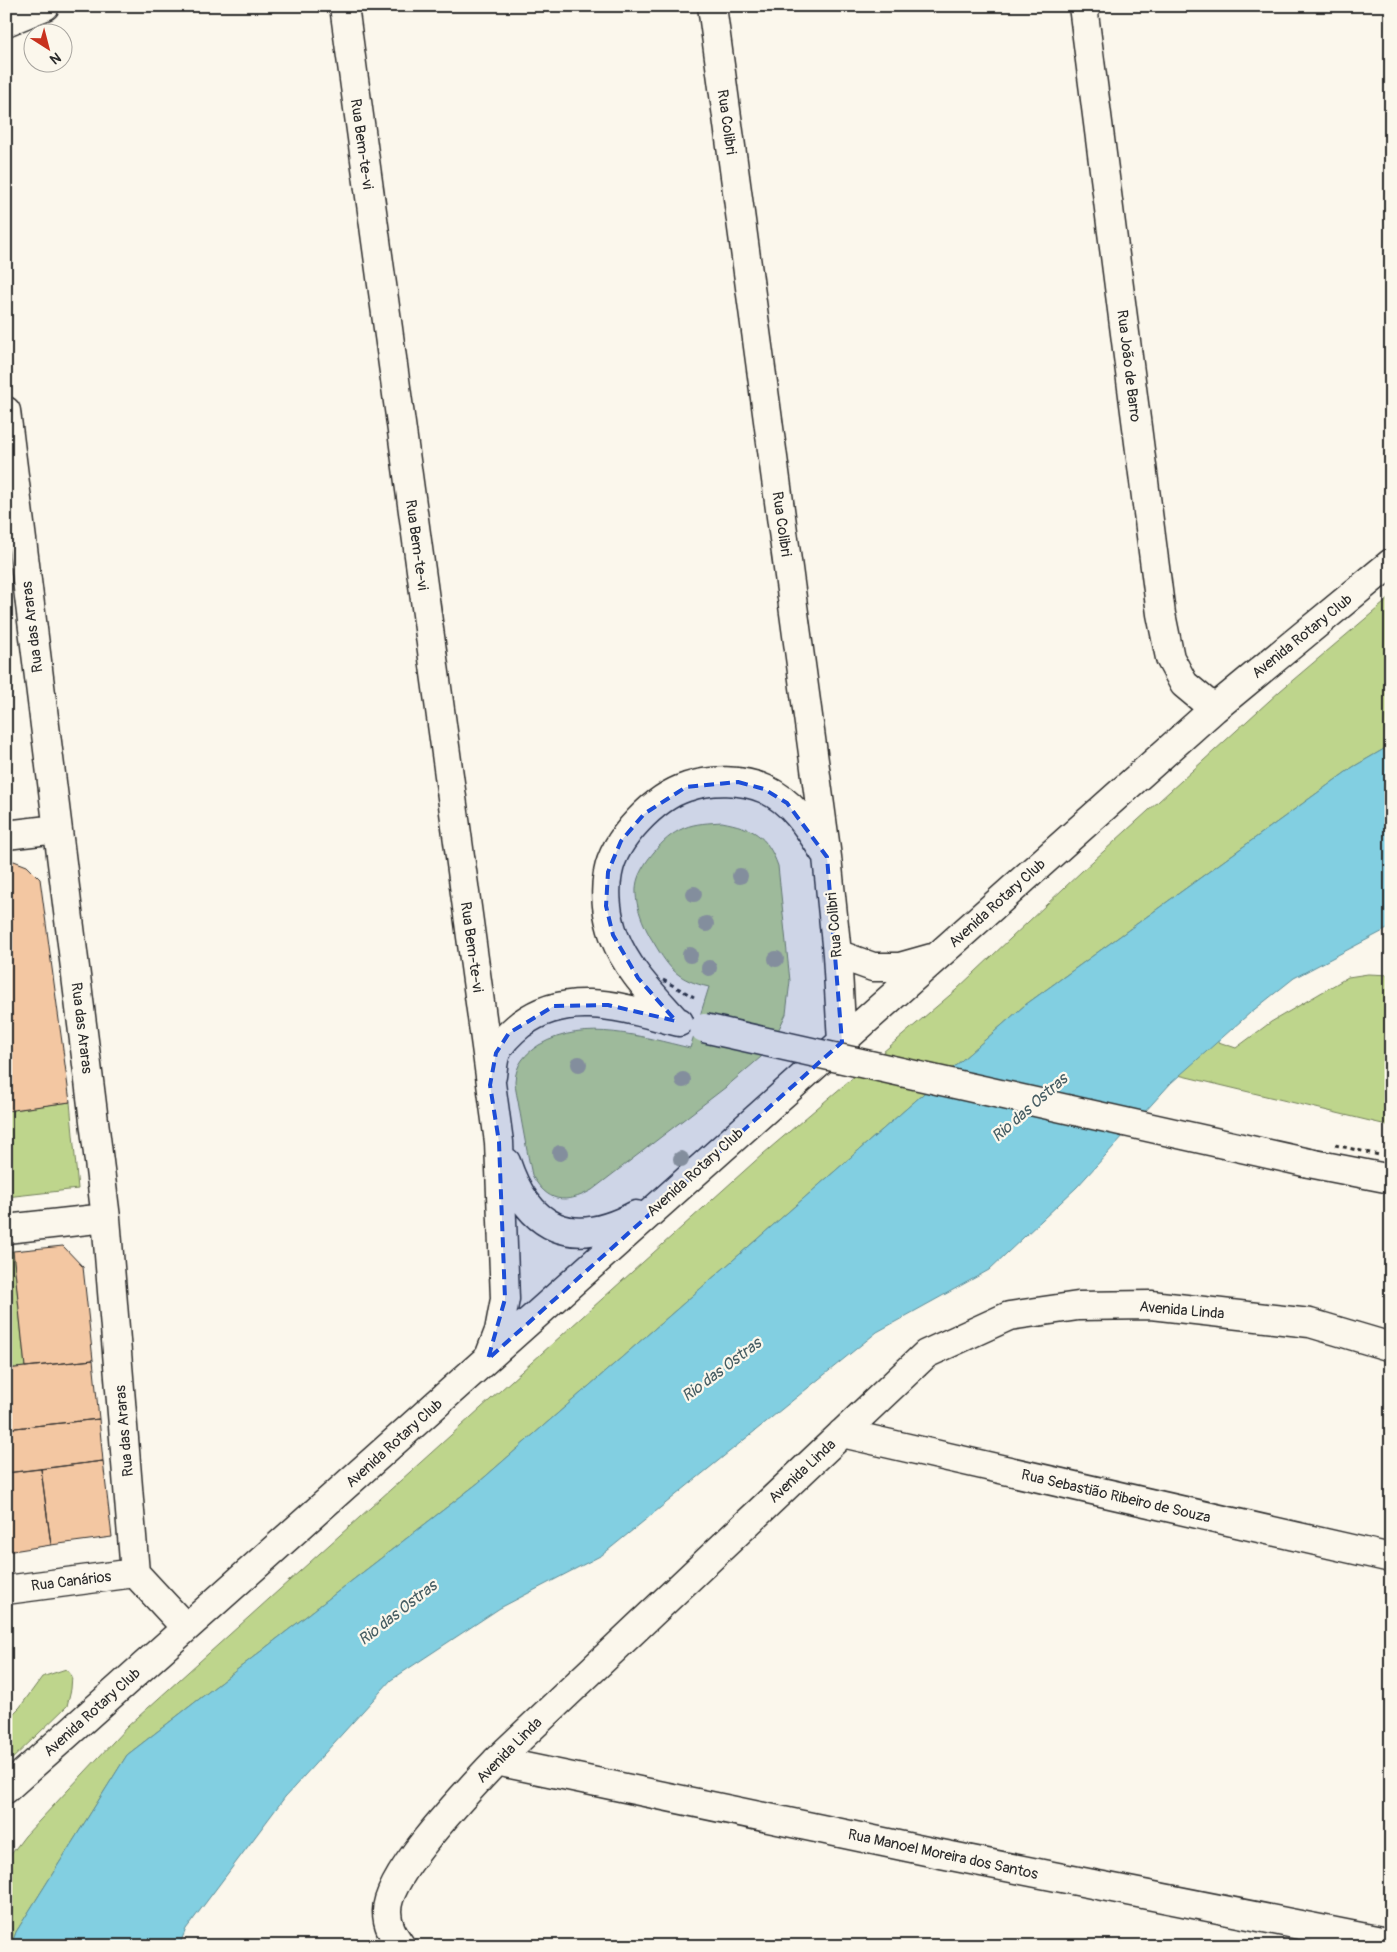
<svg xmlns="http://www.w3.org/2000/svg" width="1397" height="1952" font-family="Pangolin,sans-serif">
  <rect width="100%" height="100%" fill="#fbf7ec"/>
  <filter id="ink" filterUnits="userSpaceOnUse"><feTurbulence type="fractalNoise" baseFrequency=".02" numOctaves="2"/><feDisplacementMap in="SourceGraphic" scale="10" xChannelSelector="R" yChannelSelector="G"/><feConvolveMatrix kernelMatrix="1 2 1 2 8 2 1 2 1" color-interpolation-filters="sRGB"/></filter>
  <g filter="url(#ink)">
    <!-- green -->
    <path fill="#bed58c" stroke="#74805c" d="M1391,597v148l-38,22 -328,238 -547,478 -351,272 -111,177 -5,14h-5v-85l19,-25 103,-110 635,-572 193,-164 126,-119 198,-180z
      M722,822c31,6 45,13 56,44l12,115 -4,33 -9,19 -16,24 -35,30 -134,103c-27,15 -45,12 -60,-15 -5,-23 -9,-45 -13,-68 -1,-8 -4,-17 -4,-26 1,-17 10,-27 24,-36 47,-27 103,-8 151,3l19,-61c-31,-7 -39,-17 -55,-44 -11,-17 -23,-45 -16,-65 3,-9 10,-19 16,-26 8,-10 18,-19 30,-24 12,-5 25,-5 38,-6z
      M1368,974l23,1v151l-213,-51 32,-36 26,9 35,-26 77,-45z
      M70,1102l8,87 -72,8v-86z
      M13,1251l12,116 -19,2v-117z
      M66,1669l6,7 -1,13 -4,17 -61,59v-44l14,-14 22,-30z"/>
    <!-- water -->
    <path fill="#82cfe1" stroke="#5f8d98" d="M1391,745v182l-97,51 -44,35 -79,70 -94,104 -88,83 -112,62 -275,223 -102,53 -109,72 -106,117 -99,132 -7,17h-168l5,-14 111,-177 351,-272 547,-478 328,-238z"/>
    <!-- building -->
    <path fill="#f3c7a2" stroke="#2b2b2b" d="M14,861l13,5 13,13 30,223 -64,9v-249z
      M63,1246l20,21 10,93 -68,7 -12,-116z
      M93,1360l6,59 -93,10v-60z
      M99,1419l4,42 -97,12v-44z
      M103,1461l9,76 -61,8 -10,-76z
      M41,1469l10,76 -45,7v-79z"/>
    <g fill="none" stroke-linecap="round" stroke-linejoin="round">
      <defs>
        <path id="minor" d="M344,6l155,1136 6,157 -6,32 -10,26
          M712,6l115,851 10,97 5,88
          M1083,6l78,608 9,44 14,26 30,25
          M6,22l39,-16
          M6,411l100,807 29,355 51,55
          M6,835l51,-6
          M837,954l36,13h27l32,-9
          M676,1021c-23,-26 -49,-51 -62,-85 -7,-19 -10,-43 -6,-63 6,-34 47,-76 79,-86 23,-8 56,-8 78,2 28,13 43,38 59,63
          M492,1076c1,-7 1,-16 4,-23 5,-12 15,-21 25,-29 48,-36 106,-15 158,-2
          M506,1162c23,69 67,87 130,53
          M1309,1163l82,16
          M6,1229l100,-11
          M842,1433l549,125
          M6,1590l129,-17
          M496,1761l440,92 455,90
          M6,1789l1208,-1080 177,-146
          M401,1946c-8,-11 -14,-21 -14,-35 0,-37 83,-122 109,-150l430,-407 83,-38 69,-10 73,-1 159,18 81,24"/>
      </defs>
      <!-- minor casing -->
      <use href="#minor" stroke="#2b2b2b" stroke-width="31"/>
      <!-- minor -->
      <use href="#minor" stroke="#fbf7ec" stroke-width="28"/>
      <defs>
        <path id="minor-bridge" d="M704,1028l605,135"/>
      </defs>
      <!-- minor-bridge casing -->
      <use href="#minor-bridge" stroke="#2b2b2b" stroke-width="31" stroke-linecap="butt"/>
      <!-- path-bridge -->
      <path stroke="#2b2b2b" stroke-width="3" stroke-dasharray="4 4" stroke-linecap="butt" d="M663,980l31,17
        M1335,1145l44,10"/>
      <!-- minor-bridge -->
      <use href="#minor-bridge" stroke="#fbf7ec" stroke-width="28"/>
    </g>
    <!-- trees -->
    <g fill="#9d9e8f">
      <circle cx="740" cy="876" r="8"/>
      <circle cx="694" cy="894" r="8"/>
      <circle cx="706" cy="924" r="8"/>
      <circle cx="690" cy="955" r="8"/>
      <circle cx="776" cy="959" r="8"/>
      <circle cx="709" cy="968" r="8"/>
      <circle cx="579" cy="1064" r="8"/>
      <circle cx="683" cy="1080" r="8"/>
      <circle cx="560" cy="1153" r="8"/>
      <circle cx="681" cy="1159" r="8"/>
    </g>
  </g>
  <!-- marked area -->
  <path fill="#1d4ed8" fill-opacity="0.2" stroke="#1d4ed8" stroke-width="4" stroke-dasharray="10 6" stroke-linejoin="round" d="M738,782l26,7 23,14 40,54 15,185 -354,317 17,-60 -6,-157 -9,-57 6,-32 13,-20 45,-27 54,-1 68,16 -38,-43 -25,-43 -7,-29 2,-34 13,-31 23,-27 42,-27z"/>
  <g text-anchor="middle" stroke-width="4.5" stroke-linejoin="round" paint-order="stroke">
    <!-- street labels -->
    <g font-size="15" fill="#2b2b2b" stroke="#fbf7ec">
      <text transform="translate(727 122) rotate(82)" y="5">Rua Colibri</text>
      <text transform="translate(362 144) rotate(82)" y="5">Rua Bem-te-vi</text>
      <text transform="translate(1129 366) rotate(83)" y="5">Rua João de Barro</text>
      <text transform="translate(782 524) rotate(82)" y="5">Rua Colibri</text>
      <text transform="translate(417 545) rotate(82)" y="5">Rua Bem-te-vi</text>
      <text transform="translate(32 627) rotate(-97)" y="5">Rua das Araras</text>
      <text transform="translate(1302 636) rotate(-39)" y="5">Avenida Rotary Club</text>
      <text transform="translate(997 903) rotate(-42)" y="5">Avenida Rotary Club</text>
      <text transform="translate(834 925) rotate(-95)" y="5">Rua Colibri</text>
      <text transform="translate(472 947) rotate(82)" y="5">Rua Bem-te-vi</text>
      <text transform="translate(82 1028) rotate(83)" y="5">Rua das Araras</text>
      <text transform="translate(695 1172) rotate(-42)" y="5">Avenida Rotary Club</text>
      <text transform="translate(1182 1310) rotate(5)" y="5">Avenida Linda</text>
      <text transform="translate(124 1431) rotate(-95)" y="5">Rua das Araras</text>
      <text transform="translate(394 1443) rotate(-42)" y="5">Avenida Rotary Club</text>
      <text transform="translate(802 1471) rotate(-43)" y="5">Avenida Linda</text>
      <text transform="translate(1116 1496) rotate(13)" y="5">Rua Sebastião Ribeiro de Souza</text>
      <text transform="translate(71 1581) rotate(-7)" y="5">Rua Canários</text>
      <text transform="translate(92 1712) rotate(-42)" y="5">Avenida Rotary Club</text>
      <text transform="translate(509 1750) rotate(-45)" y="5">Avenida Linda</text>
      <text transform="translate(943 1854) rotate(12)" y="5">Rua Manoel Moreira dos Santos</text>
    </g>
    <!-- water labels -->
    <g font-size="16" font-style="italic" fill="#455c62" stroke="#fbf7ec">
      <text transform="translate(1029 1107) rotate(-41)" y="6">Rio das Ostras</text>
      <text transform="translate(721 1369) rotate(-37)" y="6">Rio das Ostras</text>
      <text transform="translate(397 1612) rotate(-38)" y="6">Rio das Ostras</text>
    </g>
  </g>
  <!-- margin -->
  <rect width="1397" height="1952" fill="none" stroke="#fbf7ec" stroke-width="25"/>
  <rect x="12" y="12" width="1372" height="1927" fill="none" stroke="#2b2b2b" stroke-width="2" filter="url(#ink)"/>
  <!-- north arrow -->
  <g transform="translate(48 48) rotate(144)"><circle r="24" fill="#fbf7ec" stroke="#a8a59f"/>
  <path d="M0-4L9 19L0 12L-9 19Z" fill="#c8321e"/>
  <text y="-8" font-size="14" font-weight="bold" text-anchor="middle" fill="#2b2b2b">N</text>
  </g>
</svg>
